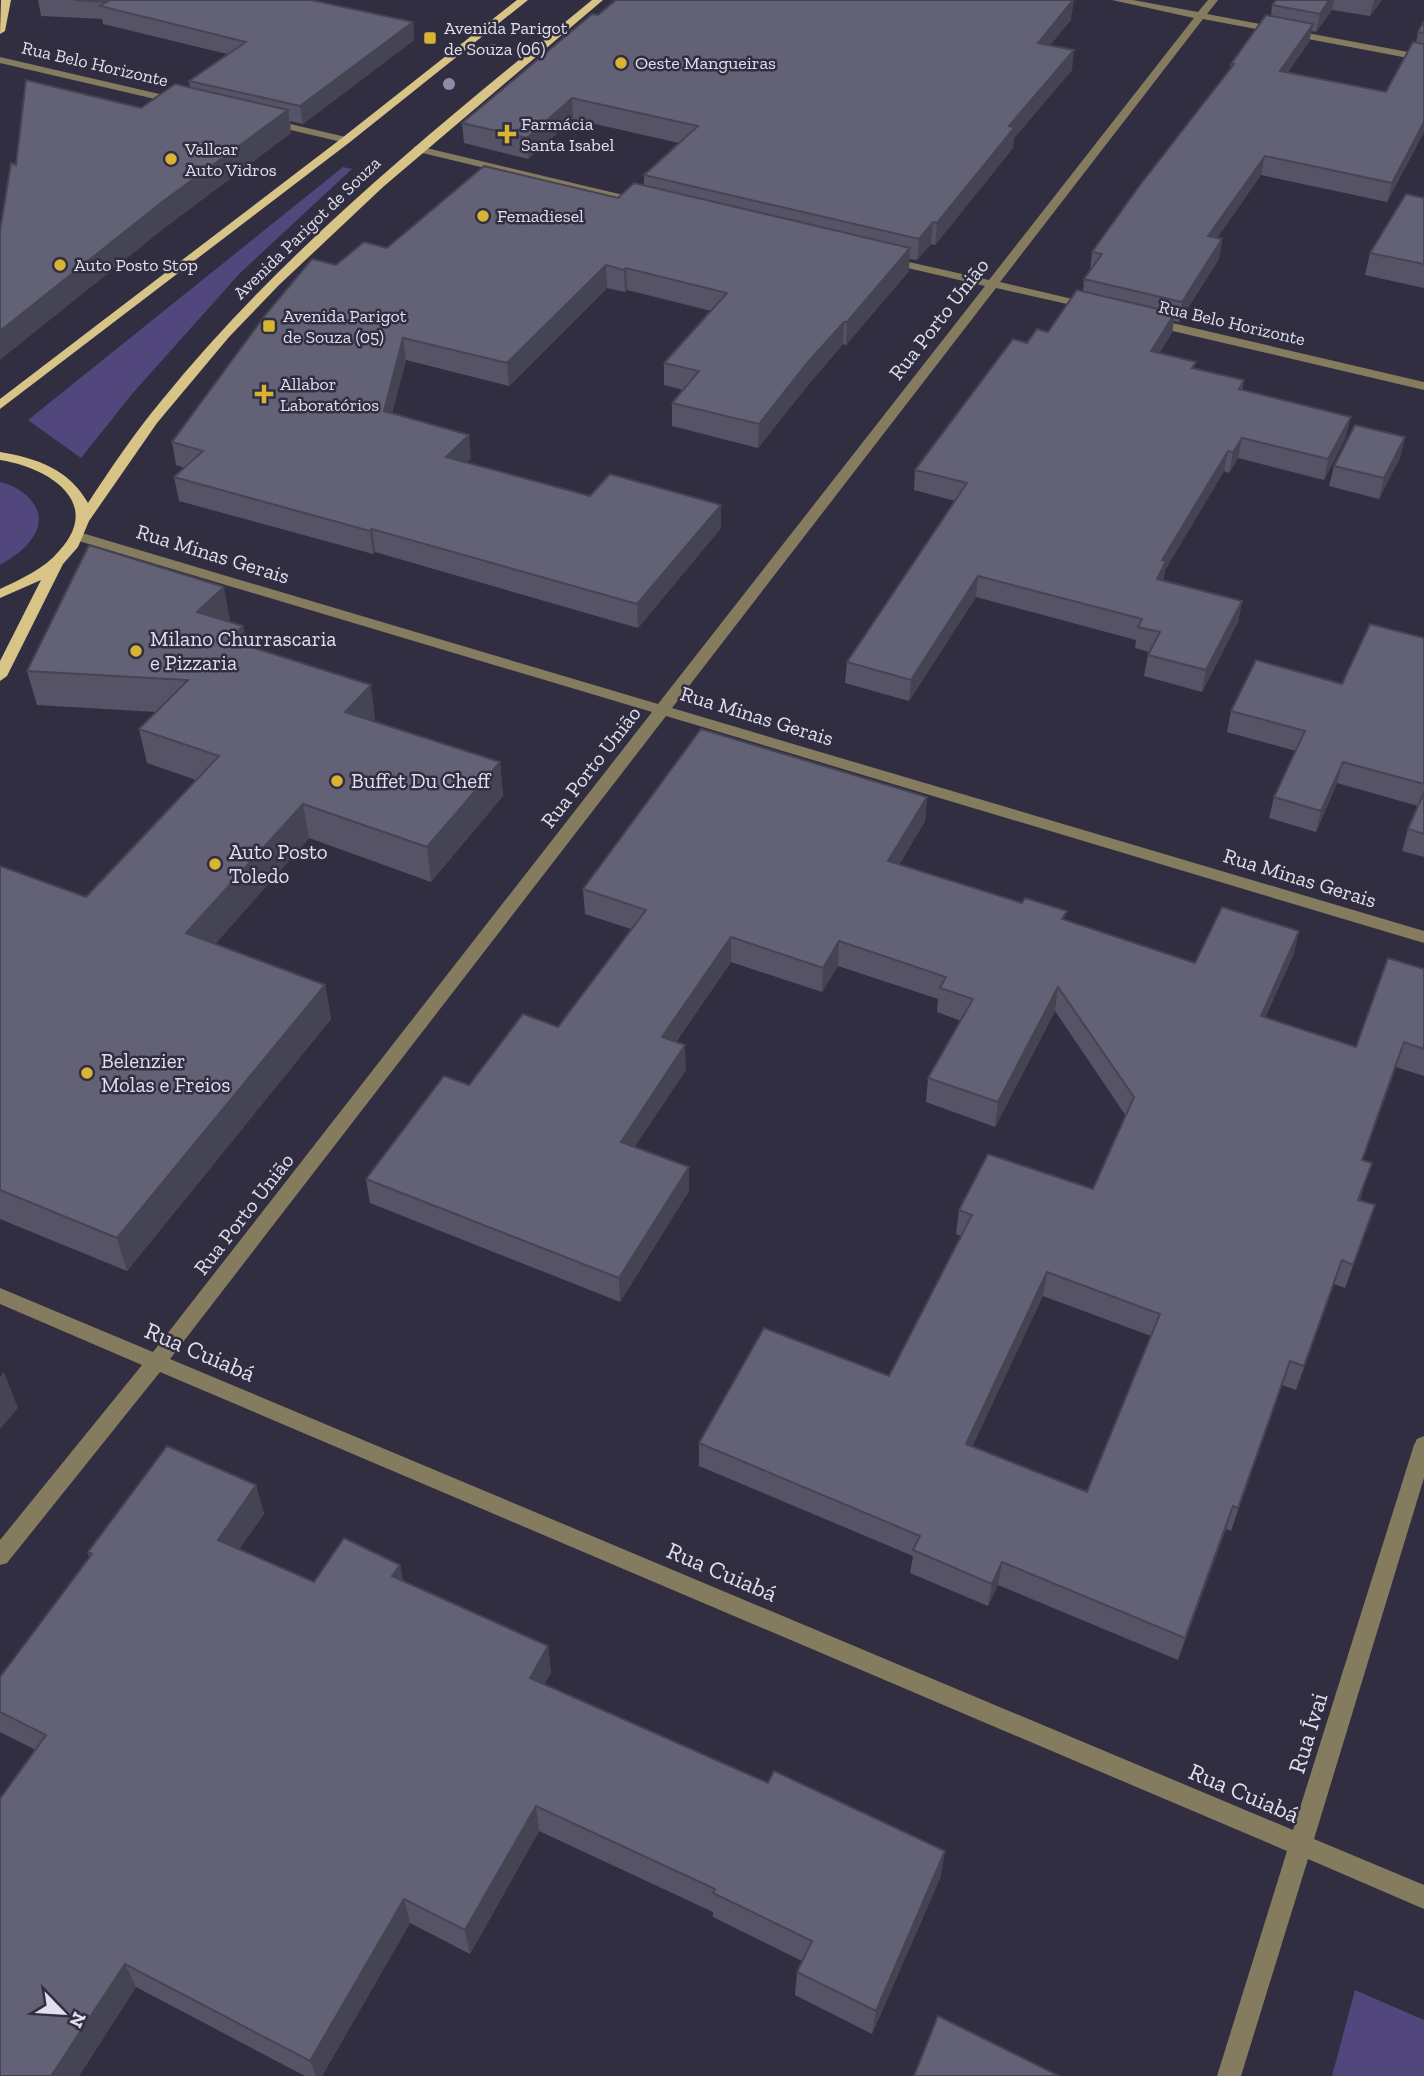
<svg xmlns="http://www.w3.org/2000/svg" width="1424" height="2076" font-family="'Zilla Slab',serif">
  <rect width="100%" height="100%" fill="#312e41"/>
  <!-- green -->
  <path fill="#51477d" d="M343,167l9,2 -112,104 -108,121 -51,64 -53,-38z
    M0,482c24,5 51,29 33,55 -8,13 -20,20 -33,28z
    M1355,1990l69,30v56h-92z"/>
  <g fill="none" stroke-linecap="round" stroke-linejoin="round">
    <!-- minor -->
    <path fill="#857b5e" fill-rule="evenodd" d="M1112,0h21l65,12 10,-12h10l-11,14 217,41v6l-221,-42 -203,263 94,22v6l-98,-22 -324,420 752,223v12l-758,-227 -496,643 1123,471 121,-385 3,-6 7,-3v42l-110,361 110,46v24l-116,-50 -67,217h-24l70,-225 -1127,-479 -153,191 -7,2v-25l142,-175 -142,-61v-16l153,64 499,-640 -580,-173v-6h10l576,171 327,-418 -103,-24v-6l107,24 205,-262z
      M0,57l181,42 5,3 -5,3 -181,-42z
      M269,119l81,19 2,2 -6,3 -81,-19 -1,-2z
      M418,146l222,53 6,3 -6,3 -226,-54v-4z
      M1151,318l273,64v8l-277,-65v-6z"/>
    <!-- major -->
    <path fill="#d9c487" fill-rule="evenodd" d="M1,0h10l-6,31 -5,3z
      M517,0h11l-178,142 -350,267v-10l342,-261z
      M592,0h11l-220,187 -104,98 -50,52 -72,86 -68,98 -11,26 -15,17 -56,112 -7,5v-20l41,-81 -41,18v-9c21,-10 44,-20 59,-38 46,-50 -13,-84 -59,-91v-8c36,6 69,17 88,51 23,-35 47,-71 74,-103 124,-153 279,-276 430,-400z"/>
  </g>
  <!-- trees -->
  <g fill="#8e8aa7">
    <circle cx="493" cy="50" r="6"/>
    <circle cx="449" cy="84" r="6"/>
  </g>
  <!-- wall -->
  <path fill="#555365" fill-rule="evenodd" d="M38,0h273l102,22 1,18 -111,84 -13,-3 1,12 -124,93 -151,-61 125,-57 49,-20 -1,-7 38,-27 -124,-30 -1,-5 -61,-3z
    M1276,0h106l-12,16 -38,-6 -16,22 -5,-1 -2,11 -21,30 98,20 30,-49 2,-11 6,-11v111l-37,70 -126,-27 -44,63 5,1 -3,20 -40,63 -5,-1 -2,12 -13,20 36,15 49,12 -2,10 104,47 -22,43 -86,-22 -9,15 -5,-2 -59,99 -2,10 79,21 -4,21 -36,70 -58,-16 4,-21 1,-3 -14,-4 1,-8 -160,-43 -67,104 -64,-18 2,-21 108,-161 -41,-11 1,-20 112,-127 21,-11 35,-40 1,-13 6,-8 2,-19 138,-183 1,-5 40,-48 1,-11z
    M598,15l473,5 -21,25 22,25 -58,68 -1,10 -78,97 -4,-1 -14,16 -8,-1v12l-63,74 -3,-1 -35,41 -50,63 -86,-22v-23l11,-13 -19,-5v-22l47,-52 -84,-21 -2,2 -18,-4 -98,98 -103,-26 -14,53 79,45 -5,4 124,34 131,32 -83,100 -263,-76 -2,2 -194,-53 -5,-24 11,-9 -9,-3 -4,-23 164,-177 51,-17 231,-50 26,-12v-11l35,-32 -106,-24 -45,40 -64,-16 -2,-20z
    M1424,198v90l-59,-13 5,-22z
    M1405,437l-5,21 -21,41 -50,-13 5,-20z
    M230,620l-1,2 18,24 128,73 -1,2 126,41 3,34 -72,86 -122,-44 -94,106 110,41 6,34 -204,252 -127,-52v-353l86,31 110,-117 -49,-17 -8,-34 17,-17 -119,-7 -10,-34z
    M1424,638v219l-22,-6 6,-22 10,-23 -81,-23 -21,49 -47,-14 5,-21 22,-46 -69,-19 4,-21 111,-27z
    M927,797l-2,24 -26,44 296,98 104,-32 -6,25 -28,61 91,30 68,-78v107l-28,-9 -33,93 1,27 -4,13 15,5 -30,83 -11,-4 -38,106 -14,-5 -51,146 -5,-2 -48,131 -180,-75 -10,21 -78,-33 3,-17 -214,-90v-23l190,-67 72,-140 -5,-2 3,-24 134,-21 33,-73 -71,-105 -60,116 -69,-25 2,-24 33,-57 -24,-9 1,-13 -100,-33 -16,26 -91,-30 -55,80 10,28 -52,77 55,44 -69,111 -250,-99 -4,-24 103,-94 89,-58 73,-98 -46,-15 -2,-25zM1043,1296l108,40 -64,156 -115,-46z
    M256,1485l8,29 -25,35 75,33 86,-17 3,16 145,65 3,27 -7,11 397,192 -69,158 -77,-39 2,-23 5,-11 -89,-44v-5l-174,-81 -69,123 -60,-31 -88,153h-17l-169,-89 -57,89h-79l36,-326 -36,-18v-55l89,-120 -1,-5z"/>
  <!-- shaded-wall -->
  <path fill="#454453" d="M1074,0l-3,20 -36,43 3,-20z
    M1329,0h5l-2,10 -16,22 4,-18z
    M1374,0h8l-12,16z
    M413,22l1,18 -111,84 -3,-18z
    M1313,24l-4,18 -33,47 4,-18z
    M1074,50l-2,20 -58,68 -1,10 -78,97 2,-22 72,-97z
    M572,98l1,21 -45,40 -1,-21z
    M288,110l3,23 -124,93 -167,134v-29l162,-129z
    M1424,122v10l-37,70 5,-19z
    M1265,156l-4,19 -56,81 3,-20z
    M933,222l-2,22 -14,16 2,-21z
    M1222,239l-3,20 -40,63 3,-20z
    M910,248l-1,23 -63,74 1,-23z
    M606,265l1,23 -98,98 -2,-23z
    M626,268l1,22 -2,2 -1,-22z
    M1175,313l-3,20 -24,39 3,-21z
    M844,322l-1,22 -35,41 -50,63 1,-24 49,-62z
    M403,338l3,22 -20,74 -2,-23z
    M1351,417l-5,20 -22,43 4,-21z
    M469,435l2,23 -23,22 -2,-23z
    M1405,437l-5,21 -21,41 5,-21z
    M1242,438l-4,20 -9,15 4,-21z
    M1228,451l-4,20 -59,99 -2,12 -6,-3 5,-19z
    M721,505v23l-83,100 -1,-24z
    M372,529l3,23 -2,2 -3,-23z
    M978,576l-2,21 -67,104 2,-21z
    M224,587l6,33 -26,26 -7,-34z
    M1242,601l-4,21 -36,70 4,-22z
    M243,626l7,34 -21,-20z
    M371,685l4,34 -25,27 -5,-34z
    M500,762l3,34 -72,86 -4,-35z
    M1343,762l-6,21 -21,49 5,-21z
    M927,797l-2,24 -39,65 2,-25z
    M303,804l6,34 -115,130 -8,-35z
    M1299,931l-6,25 -38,85 6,-25z
    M731,937v25l-69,99v-24z
    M839,941l-1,25 -16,26 1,-24z
    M325,985l6,34 -204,252 -10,-33z
    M1058,987l-3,24 -60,116 3,-25z
    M685,1045l1,25 -64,96 -1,-24z
    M689,1167v24l-69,111 -1,-24z
    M1342,1260l-8,24 -38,106 8,-24z
    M1047,1272l-4,24 -80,171 3,-23z
    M1290,1361l-8,24 -51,146 7,-23z
    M4,1372l14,36 -18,21v-52z
    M256,1485l8,29 -38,54 -8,-28z
    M1233,1506l-7,23 -48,131 7,-22z
    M1002,1562l-4,23 -10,21 4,-22z
    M400,1565l5,27 -13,-16z
    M548,1646l3,27 -18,31 -3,-26z
    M536,1806l3,25 -69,123 -5,-24z
    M945,1851l-4,25 -69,158 4,-23z
    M404,1899l6,24 -88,153h-6l-6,-15z
    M125,1964l11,23 -57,89h-28z"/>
  <!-- building -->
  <path fill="#636176" stroke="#454453" stroke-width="2" fill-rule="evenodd" d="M74,0h237l102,22 -113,84 -111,-25 57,-39 -146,-36 7,-4z
    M616,0h457l-35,43 36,7 -65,76 6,1 -78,96 -4,-1 -14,17 -275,-64 54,-49 -126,-28 -45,40 -65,-15 130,-109 6,1z
    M1276,0h53l-9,14 -48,-9z
    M1266,15l47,9 -33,47 106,21 27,-50 11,2v78l-32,61 -127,-27 -57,80 14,3 -40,63 -98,-23 18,-25 -10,-2 48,-67 94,-121h-3z
    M1424,21v12l-6,-1z
    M26,80l115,28 34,-24 113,26 -126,92 -162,129v-100l11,-68 5,2z
    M484,166l134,32 16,-15 276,65 -63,74h-3l-36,40 -49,62 -87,-21 27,-32 -35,-8 63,-70 -101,-25 -2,2 -18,-5 -99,98 -104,-25 -19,73 85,24 -23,22 144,39 20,-22 111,31 -84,99 -265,-75 -2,2 -196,-54 29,-26 -31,-9 94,-128 46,-55 24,6 28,-23 23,6z
    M1406,194l18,4v66l-54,-11z
    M1077,290l98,23 -24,38 45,11 -4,6 52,12 -5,9 112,28 -23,42 -86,-21 -9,14 -5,-1 -66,109 4,1 -9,18 85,22 -36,69 -58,-15 12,-23 -22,-5 4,-8 -164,-43 -67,104 -64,-18 120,-179 -52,-13 98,-131 14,4 10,-14 11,3z
    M1355,425l50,12 -21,41 -50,-12z
    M89,545l135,42 -27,25 46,14 -14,14 142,45 -26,27 155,50 -73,85 -124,-43 -117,129 139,52 -208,253 -117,-48v-324l86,31 133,-141 -80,-27 49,-49 -161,-9z
    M1370,624l54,14v146l-81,-22 -22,49 -47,-14 31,-66 -74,-20 25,-51 86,24z
    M701,729l226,68 -39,64 134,42 3,-5 42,13 -5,8 133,44 27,-56 77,24 -38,85 95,31 32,-89 36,11v80l-20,-7 -42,118 10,3 -14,37 17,5 -22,60 -11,-5 -38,106 -14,-5 -52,147 -5,-2 -48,132 -183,-76 -10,22 -79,-34 7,-14 -221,-93 65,-115 125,48 83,-161 -13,-5 29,-56 105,35 41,-92 -76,-110 -60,115 -70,-24 45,-79 -33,-11 6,-11 -107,-36 -16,27 -92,-31 -69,100 23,8 -64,97 68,25 -70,111 -253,-99 78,-103 25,9 54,-71 35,13 88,-117 -63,-21zM1047,1272l113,42 -73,178 -121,-48z
    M1424,792v42l-16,-5z
    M167,1446l89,39 -38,55 96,42 30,-44 56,27 -8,11 156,70 -18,32 238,105 6,-12 171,80 -69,160 -79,-39 15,-31 -99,-48 2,-4 -179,-83 -71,124 -61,-31 -94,162 -185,-97 -74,112h-51v-277l46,-64 -46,-23v-35l92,-123 -4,-2z
    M938,2016l121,60h-145z"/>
  <!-- markers -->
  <g fill="#d9b334" stroke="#312e41" stroke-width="2.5">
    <rect x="423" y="31" width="14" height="14" rx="3.5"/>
    <circle cx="621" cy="63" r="7"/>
    <path d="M503.5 123.5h7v7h7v7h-7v7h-7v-7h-7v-7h7z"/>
    <circle cx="171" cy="159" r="7"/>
    <circle cx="483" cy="216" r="7"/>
    <circle cx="60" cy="265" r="7"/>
    <rect x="262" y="319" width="14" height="14" rx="3.5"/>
    <path d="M260.5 383.5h7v7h7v7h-7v7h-7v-7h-7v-7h7z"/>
    <circle cx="136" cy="651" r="7"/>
    <circle cx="337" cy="781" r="7"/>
    <circle cx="215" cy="864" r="7"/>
    <circle cx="87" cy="1073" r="7"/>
  </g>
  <g text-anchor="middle" stroke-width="5" stroke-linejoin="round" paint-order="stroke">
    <!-- far-poi labels -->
    <g font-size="18" fill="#e0dfeb" stroke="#312e41" text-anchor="start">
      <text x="444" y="34">Avenida Parigot<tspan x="444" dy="21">de Souza (06)</tspan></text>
      <text x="635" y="69">Oeste Mangueiras</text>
      <text x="521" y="130">Farmácia<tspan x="521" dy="21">Santa Isabel</tspan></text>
      <text x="185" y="155">Vallcar<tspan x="185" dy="21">Auto Vidros</tspan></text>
      <text x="497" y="222">Femadiesel</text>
      <text x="74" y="271">Auto Posto Stop</text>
      <text x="283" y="322">Avenida Parigot<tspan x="283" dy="21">de Souza (05)</tspan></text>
      <text x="280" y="390">Allabor<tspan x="280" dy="21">Laboratórios</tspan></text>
    </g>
    <!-- far-street labels -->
    <g font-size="18" fill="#e0dfeb" stroke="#312e41">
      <text transform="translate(95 64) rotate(13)" y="6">Rua Belo Horizonte</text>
      <text transform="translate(307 228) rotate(-44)" y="6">Avenida Parigot de Souza</text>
      <text transform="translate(1232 323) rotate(13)" y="6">Rua Belo Horizonte</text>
    </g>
    <!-- street labels -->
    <g font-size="21" fill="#e0dfeb" stroke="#312e41">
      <text transform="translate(939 319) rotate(-52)" y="7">Rua Porto União</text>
      <text transform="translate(213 554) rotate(17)" y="7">Rua Minas Gerais</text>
      <text transform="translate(757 716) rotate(17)" y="7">Rua Minas Gerais</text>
      <text transform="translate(591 767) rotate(-52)" y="7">Rua Porto União</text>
      <text transform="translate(1300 878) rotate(17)" y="7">Rua Minas Gerais</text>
      <text transform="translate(244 1214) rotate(-52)" y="7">Rua Porto União</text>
    </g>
    <!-- poi labels -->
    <g font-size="21" fill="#e0dfeb" stroke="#312e41" text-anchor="start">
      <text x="150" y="646">Milano Churrascaria<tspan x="150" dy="24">e Pizzaria</tspan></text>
      <text x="351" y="788">Buffet Du Cheff</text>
      <text x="229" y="859">Auto Posto<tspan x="229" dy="24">Toledo</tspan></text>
      <text x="101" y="1068">Belenzier<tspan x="101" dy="24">Molas e Freios</tspan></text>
    </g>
    <!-- near-street labels -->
    <g font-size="24" fill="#e0dfeb" stroke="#312e41">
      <text transform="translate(200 1352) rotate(23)" y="8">Rua Cuiabá</text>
      <text transform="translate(722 1572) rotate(23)" y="8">Rua Cuiabá</text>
      <text transform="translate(1308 1733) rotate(-73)" y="8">Rua Ívai</text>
      <text transform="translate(1244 1793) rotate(23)" y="8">Rua Cuiabá</text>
    </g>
  </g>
  <!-- north arrow -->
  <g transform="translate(63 2013) rotate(115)" stroke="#312e41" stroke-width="5" paint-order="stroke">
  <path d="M0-5L12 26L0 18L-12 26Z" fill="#e0dfeb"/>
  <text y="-10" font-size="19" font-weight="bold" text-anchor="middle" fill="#e0dfeb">N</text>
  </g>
</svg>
